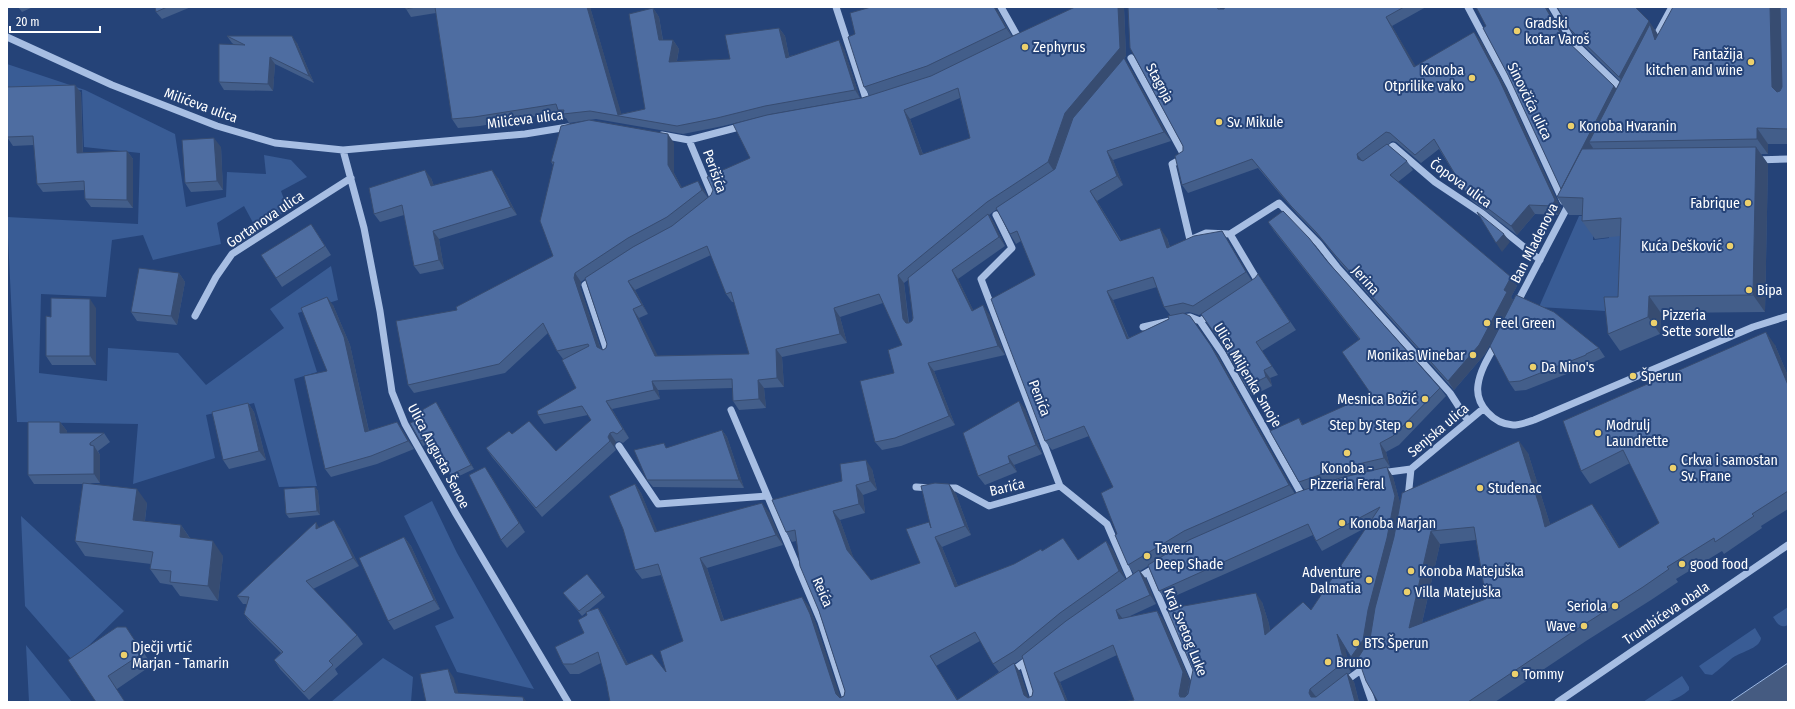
<svg xmlns="http://www.w3.org/2000/svg" width="1795" height="709" font-family="'Fira Sans Condensed',sans-serif">
  <rect width="100%" height="100%" fill="#254378"/>
  <!-- green -->
  <path fill="#395c95" d="M7,64l78,26 90,44 11,73 40,-10 1,-25 39,2 -2,-19 27,5 16,17 -26,14 7,19 -31,20 -13,-24 -27,17 4,21 -68,16 -10,-25 -31,5 -6,57 -65,-3 -2,79 68,8 1,-33 70,5 28,32 78,-57 -14,-19 61,-43 7,34 -40,13 19,59 -23,7 23,107 -38,1 -25,-84 -48,12 9,43 -82,26 5,-60 -121,-2 -10,-205 131,7 2,-71 -56,-6 -2,-57 -75,-1z
    M1579,216h14v24l16,-2v-21l20,-1 -6,87 -17,-1 -1,9 -66,-4z
    M432,501l25,52 77,136 -77,-17 -22,-46 19,-8 -50,-102z
    M21,516l103,95 -51,50 -48,-55z
    M1788,607v18c-8,4 -11,-2 -15,-8z
    M1755,628l6,10c-1,11 -22,14 -30,21 -6,5 -12,11 -19,16l-7,-1 -6,-8z
    M26,645l46,57h-43z
    M383,658l30,19 -2,25h-80z
    M1682,676l7,11v3c-17,14 -25,12 -46,12z"/>
  <!-- water -->
  <path fill="#455b81" stroke="#9cb8e3" d="M1788,663v39h-58z"/>
  <g fill="none" stroke-linecap="round" stroke-linejoin="round">
    <!-- minor -->
    <path stroke="#a7bee3" stroke-width="7" d="M836,7l31,95
      M1001,7l18,32
      M1468,7l42,79 53,115
      M1552,7l20,34 53,51
      M7,37l105,48 105,41 58,17 68,7 182,-16 43,-7
      M1653,42l19,-35
      M1131,58l54,99 -13,7 18,76 16,-7 24,1 29,49 -1,1
      M662,135l27,5 54,-14
      M689,140l25,60 -3,2
      M343,150l21,78 16,83 12,81 13,32 51,90 112,188
      M1384,153l9,-7 42,36 48,32 57,46
      M1755,160l33,-1
      M996,215l16,33 -31,31 79,207 47,38 25,58
      M1230,234l49,-31 40,41 18,23 113,126 18,28
      M594,279l-9,6 23,69
      M1516,305l54,-103
      M1212,314l-12,7 22,32 81,144
      M195,316l21,-39 16,-23 119,-76
      M1182,318l8,-1 10,4
      M1143,327l27,-6
      M1497,342c-8,14 -17,28 -19,43 -3,20 16,39 35,40 7,0 15,-3 21,-5l219,-93 35,-11
      M731,410l90,212 26,80
      M619,446l39,58 108,-8
      M1381,473l30,-4 73,-61
      M916,487l15,1
      M943,488h13l33,18 71,-20
      M1408,498l3,-29
      M1148,572l47,109 -5,21
      M1136,579l22,-13
      M1023,664l12,38
      M1361,670l11,32
      M1011,672l20,-15
      M1343,683l18,-13 5,-7
      M1558,702l230,-157"/>
  </g>
  <!-- wall -->
  <path fill="#435e8a" fill-rule="evenodd" d="M18,7h15l-11,5z
    M155,7h36l-29,12 -6,-7z
    M405,7h185l31,107 24,-5 8,-101 6,9 4,23h10l6,9 -2,12 53,-2 49,-31 6,8 4,20 55,-7 16,49 -89,16 -48,12 -40,8 -87,-15 -27,4 -3,-5 -3,1 -4,-7 -79,14 -22,2 -6,-9 -16,-106 -25,4 -5,-8z
    M1124,7l2,49 -2,2 6,9 41,74 -58,19 10,25 -26,16 24,39 46,-2 3,9 52,-16 30,50 12,2 32,47 -34,21 16,24 -8,3 2,8 -20,10 -6,-9 -26,-46 -19,-27 -2,1 -10,-3 -5,1 34,43 77,138 10,-4 -6,-8v-64l4,7 68,-31 -12,-55 -85,-108 -6,-9 59,39 113,127 6,8 -47,49 -13,7 4,15 -3,1 6,9 7,26 128,-50 22,71 51,-8 19,32 39,-25 -29,-60 -40,21 -9,-13 194,-126 13,31v133l-27,17 1,2 -38,26 -2,-3 -46,28 2,3 -27,18 -65,41 -91,61h-117l-18,-39 -2,3 -14,-20 7,26 -3,2 6,8 5,20 -225,-2 -17,-45 -57,27 8,20h-458l-4,-21 -5,-18 -22,11h-9l-7,-10 21,-31 3,-18 11,-7 6,9 24,47 38,8 17,-31 -22,-66 -19,4 -7,-9v-86l6,9 16,39 112,-20 14,33 -76,23 17,52 85,-14 7,18 24,73 4,-1 1,-5 -49,-150 -4,1 -6,-10 56,-51 30,-12 5,21 -14,5 2,18 -25,7 13,37 18,23 49,-17 9,-41 1,2 19,-40 7,10 15,41 -29,12 16,39 56,-22 28,-13 36,9 28,-19 7,9 13,30 8,-6 -6,-9 -11,-31 -4,-47 -24,-51 -37,14 -7,-9 -10,-166 -14,-34 -5,3 -6,-10 -13,-25 -8,6 5,8 11,23 -47,33 15,31 16,4 16,41 -71,16 21,54 -54,21 -19,4 -7,-8 27,-97 -19,-42 -43,14 7,26 -65,14 2,30 -20,1 2,20 -27,2 -6,-9v-13l-75,2 2,9 -48,10 17,29 -6,5 -4,-2 -3,1 -2,4 2,4 -74,67 -50,-60 -6,-9 26,-14 44,17 35,-31 -3,-5 -44,9 -6,-9 38,-27 -13,-29 -6,-8 -9,-18 -43,40 -91,20 -6,-8 49,-75 96,-54v-91l-2,-3 123,-19v30l8,15 22,2 4,8 42,-40 112,-60 8,-2 -6,-9 134,-76 14,25zM960,98l10,40 -47,16 -13,-35zM1072,121l-17,48 16,-47zM711,255l15,39 6,8h2l15,52 -92,2 -18,-38 9,-4 -13,-24zM585,279l22,65 -1,4 -3,2 -2,-1 -21,-62 1,-5zM908,280l5,38 -1,3 -3,2 -5,-40zM1157,287l7,20 7,9 -2,3 -40,19 -16,-38zM1367,527l-56,83 -41,21 -1,-7 -7,-22 -75,94 3,-15 -26,-60 -7,-10 -29,6 28,-13 -10,-25 -6,-8 8,-5 11,25 7,9 147,-65 3,6 6,10zM1476,540l10,59 -64,24 18,-79zM980,641l13,23 6,8 -41,28 -22,-34zM1023,658l10,33 -1,5 -4,1 -8,-25 -6,-8z
    M1128,7h92v2h4l1,-2h201l-34,19 23,40 66,-25 25,47 55,121 -3,6 -23,-1 -18,21 -46,-35 -6,-9 -26,-42 -18,14 -25,-21 -4,-1 -4,4 19,16 6,9 -15,12 113,95 6,9 -6,11 2,3 -28,54 -31,36 -113,-126 -18,-23 -26,-27 -39,-46 -70,25 -6,-8 1,-39z
    M1476,7h70l18,31 50,48 2,3 4,-8 -44,-43 -6,-9h85l3,6 130,-28v137h-20v10h-7l7,10 -3,148 -104,1 -1,21 -40,17 -12,-17 10,-37 2,-61 -25,3 -13,-18v-6h-13l-12,-18 4,-8 -75,-163z
    M227,36l70,7 17,40 -39,-19 -2,27 -49,-1 -5,-8 16,-37 -3,-2z
    M75,85l6,8 2,60 44,-2 6,8v49l-42,-1 -6,-8v-9l-42,2 -6,-8 -3,-39 -21,1 -6,-9z
    M221,147l2,43 -32,2 -6,-9z
    M431,178l3,8 64,-8 19,37 -78,24 5,30 -24,5 -6,-8 -10,-51 -24,7 -6,-8z
    M317,233l14,22 -49,32 -6,-9z
    M179,273l6,9 -8,43 -40,-4 -6,-9z
    M333,305l17,40 19,86 28,-9 6,9 11,18 -37,15 -46,13 -6,-8 2,-98z
    M96,308v57h-44l-6,-9 5,-39z
    M1599,348l6,9 -13,6v1l-66,26 -11,1 -6,-9z
    M436,402l3,5 35,62 -21,10 -3,-4 -18,-33 -9,4 -3,-5v-22z
    M248,403l6,9 12,48 -37,9 -6,-9z
    M1025,409l17,45 -28,11 3,7 -32,13 -7,-9z
    M60,422l7,9v2h37l6,9 -12,9 2,4v28h-11l58,20 -2,18 36,4 9,13 33,18 -5,45 -38,-5 -8,-11 -12,-2 -10,-14 1,-5 -66,-8 -10,-15 8,-57h-49l-6,-9z
    M722,430l5,7 17,51 -91,-1 -6,-7z
    M491,476l34,56 -18,16 -6,-8z
    M315,487l3,4 2,24 -31,3 -3,-4z
    M319,527l21,1 19,38 -46,23 44,46 6,9 -28,25 3,5 -29,26 -29,-31 -6,-9 7,-7 -31,-31 -6,-8 3,-10h-4l-6,-8z
    M404,537l7,9 29,63 -46,21 -6,-9z
    M563,593h39l3,4 -23,19z
    M135,640l17,25 -35,24 -49,-29z"/>
  <!-- shaded-wall -->
  <path fill="#374c71" d="M587,7h3l32,109h-4z
    M994,7l4,4 14,26 -6,-9z
    M1118,7h6l2,49 -2,2 6,9 41,74 -7,-9 -40,-74 -53,64 -17,49 -6,-9 17,-49z
    M1545,7l4,4 19,33 -6,-8z
    M1770,7h10l3,95 -11,-15z
    M653,8l6,9 5,31 -5,-8z
    M1386,17l6,9 29,49 -7,-8z
    M1649,21l12,18 -36,46 -6,-8z
    M779,28l6,8 6,30 -5,-8z
    M1474,32l7,9 25,47 55,121 -3,6 -6,-9z
    M292,36l5,7 17,40 -5,-7z
    M673,40l6,9 -4,21 -6,-8z
    M839,40l5,9 16,49 -5,-8z
    M270,57l5,7 -2,27 -5,-7z
    M75,85l6,8 2,68 -6,-8z
    M1614,86l7,9 -32,47 4,6 -26,50 -6,-9z
    M904,110l6,9 16,44 -6,-8z
    M1757,128l11,16v10l-11,-15z
    M668,134l6,9v30l13,24 -6,-9 -13,-23z
    M214,138l7,9 2,43 -6,-9z
    M1756,147l12,17 -3,148 -12,-17z
    M127,151l6,8v49l-6,-8z
    M1107,151l6,9 10,25 -6,-9z
    M1357,154l7,9 -6,-4z
    M425,170l6,8 6,17 -6,-9z
    M492,170l6,8 19,37 -6,-8z
    M698,181l6,9 4,8 -6,-8z
    M1090,191l7,10 29,49 -6,-9z
    M1529,205l6,9 -18,21 -6,-9z
    M988,214l6,9 11,23 -6,-9z
    M1160,228l7,10 6,20 -6,-10z
    M433,231l6,8 5,30 -5,-9z
    M1222,231l30,50 -6,-9z
    M1504,234l6,8 -8,10 -6,-9z
    M952,270l6,9 20,41 -6,-9z
    M179,273l6,9 -8,43 -6,-9z
    M575,273l6,9 -1,5 23,69 -6,-9 -23,-69z
    M898,275l6,8 5,45 -6,-9z
    M1511,277l6,9 -6,11 2,3 -28,54 -31,36 -6,-9 56,-91z
    M628,281l7,9 13,24 -6,-9z
    M1107,291l6,9 20,49 -6,-10z
    M1649,296l12,17 -1,21 -12,-17z
    M327,297l6,8 17,40 21,96 -6,-9z
    M90,299l6,9v57l-6,-9z
    M983,305l6,9 16,41 -7,-9z
    M834,308l6,9 7,26 -7,-9z
    M633,309l6,9 23,46 -7,-8z
    M1190,316l28,40 78,139 -7,-10z
    M1766,332l9,13 13,31v9z
    M776,349l6,8 2,30 -7,-9z
    M928,363l6,8 21,54 -6,-9z
    M1264,370l6,8 2,8 -6,-9z
    M758,380l6,8 2,20 -7,-9z
    M652,381l6,9 2,9 -6,-9z
    M606,401l6,8 17,29 -6,-9z
    M1019,401l6,8 17,45 -6,-9z
    M436,402l3,5 35,62 -3,-4z
    M248,403l6,9 12,48 -7,-9z
    M60,422l7,9 -1,11 -6,-9z
    M397,422l6,9 11,18 -6,-8z
    M722,430l5,7 17,51 -5,-8z
    M610,433l6,9 -2,4 2,4 -6,-9 -2,-4z
    M1519,441l9,12 22,71 3,16 -8,-13z
    M90,443l4,7v-4l6,9v28l-6,-9z
    M1380,443l6,9 4,15 -6,-9z
    M1008,456l6,9 3,7 -7,-9z
    M866,460l6,9 5,21 -7,-9z
    M485,467l6,9 34,56 -6,-9z
    M1387,467l6,10 8,29 -32,143 -11,17 -7,-9 17,-47z
    M635,484l6,9 21,49 -7,-10z
    M949,484l7,10 15,41 -6,-9z
    M856,485l7,10 2,18 -6,-9z
    M315,487l3,4 2,24 -3,-4z
    M137,489l10,14 -4,31 -10,-14z
    M762,503l7,9 14,33 -7,-10z
    M1592,504l9,12 27,45 -9,-13z
    M833,511l7,9 14,39 -7,-9z
    M334,520l6,8 19,38 -6,-8z
    M316,522l5,9 -5,-2z
    M181,525l10,15 -11,-3z
    M1431,531l9,13 -22,96 -9,-12z
    M404,537l7,9 29,63 -6,-9z
    M935,537l7,10 20,49 -7,-9z
    M213,541l10,15 -5,45 -10,-15z
    M1106,541l7,9 13,30 -7,-9z
    M700,558l7,10 20,62 -6,-9z
    M1139,570l7,9 10,25 -6,-9z
    M1256,593l6,9 7,22 2,20 -6,-9z
    M802,597l7,9 7,18 26,78 -6,-8z
    M598,608l6,9 29,57 -7,-9z
    M1116,610l7,9h-4z
    M1157,611l7,10 26,60 -5,21h-1l-5,-8z
    M1337,634l7,9 7,29 -7,-10z
    M930,656l6,10 23,36h-1z
    M1014,663l6,9 10,30 -6,-7z
    M448,669l6,9 7,24 -6,-9z
    M1054,673l6,9 8,20h-2z
    M1347,673l7,9 5,20h-4z
    M1310,689l7,9 -2,4 -6,-9z
    M523,697l4,5h-3z"/>
  <!-- building -->
  <path fill="#4e6da1" stroke="#374c71" fill-rule="evenodd" d="M155,7h12l-11,5z
    M405,7h11l-10,2z
    M435,7h152l31,108 27,-6 -16,-95 24,-6 6,32h14l-4,22 61,-3 -5,-24 54,-7 7,30 53,-18 16,50 -90,16 -48,12 -40,8 -87,-15 -27,3 1,-4h-6l-2,-6 -82,13 -22,2z
    M871,7h123l12,21 -79,38 -63,21 -16,-50 7,-3 -5,-21z
    M1075,7h43l2,41 -55,65 -17,49 -61,40 -89,73 5,44 3,4h3l3,-2 1,-3 -5,-40 80,-64 11,23 -47,33 20,41 11,-6 15,41 -70,17 21,53 -54,22 -20,4 -15,-61 34,-8 -6,-23 14,-5 -23,-51 -45,14 6,26 -64,15 1,29 -19,2 1,19 -26,2 -1,-22 -80,2 2,9 -48,11 17,28 -6,5 -4,-2 -3,1 -2,4 2,4 -74,67 -50,-60 23,-17 3,3 17,-13 27,30 35,-31 -9,-14 -44,9 -1,-4 39,-23 -14,-28 27,-14 -1,-2 -31,7 -14,-28 -44,41 -91,21 -12,-64 61,-11 -1,-3 97,-51 -13,-35 14,-59h-3l10,-36 28,-6 79,14v31l13,23 17,-7 4,9 -35,27 -39,21 -53,35 -1,5 23,69 6,3 3,-2 1,-4 -22,-66 48,-31 39,-21 39,-31 2,-5 -6,-13 43,-19 -17,-34 34,-9 95,-17 69,-22 84,-41zM958,88l12,50 -50,17 -16,-45zM707,246l19,48 5,-2 18,62 -94,2 -22,-47 9,-4 -14,-24z
    M1128,7h89l1,2h6l1,-2h179l-18,10 28,50 60,-35 25,47 56,121 -3,6 -23,-1 -18,21 -46,-35 -31,-52 -19,16 -25,-22 -4,-1 -29,22 1,5 5,2 24,-17 20,17 -17,14 121,102 -7,13 3,2 -28,53 -31,36 -113,-126 -19,-23 -25,-26 -39,-47 -70,26 -7,-29 8,-5v-5l-53,-98z
    M1476,7h69l17,29 52,50 -53,103 -53,-114 -25,-47 3,-2z
    M1557,7h78l14,14 -30,56 -49,-48z
    M1673,7h97l2,80 5,5 3,-1 2,-4 -2,-80h8v122l-31,-1v11l-168,3 61,-118 5,16z
    M227,36h65l17,40 -39,-19 -2,27 -49,-2v-38l26,1z
    M1124,58l40,74 -57,19 10,25 -27,15 30,50 40,-13 7,20 27,-12 28,-5 24,41 -53,34 -10,-3 -19,4 -11,-30 -46,14 20,48 42,-20 -1,-3 15,-3 7,3 21,30 78,139 -105,46 -56,34 -13,-30 2,-1 -16,-41 12,-6 -29,-61 -39,15 -54,-142 44,-24 -18,-44 -7,3 -14,-26 59,-39 18,-51z
    M75,85l2,68 50,-2v49l-42,-1 -1,-18 -47,3 -4,-48 -26,1v-50z
    M214,138l3,43 -32,2 -3,-43z
    M1756,147l-3,148 -104,1 -1,21 -40,17 -4,-37h14l3,-79 -39,3 1,-23 -26,-1 25,-48z
    M425,170l6,16 61,-16 19,37 -78,24 6,29 -25,6 -12,-61 -28,9 -5,-26z
    M1283,211l26,27 18,23 113,127 -47,48 -13,7 4,15 -47,11 -38,13 -29,-51 29,-13 3,7 69,-31 -29,-42 18,-13 -92,-117z
    M1477,212l27,22 -8,9z
    M311,224l14,22 -49,32 -15,-23z
    M139,268l40,5 -8,43 -40,-4z
    M1258,274l32,48 -34,20 16,24 -8,4 2,7 -20,10 -26,-46 -19,-27 54,-36z
    M1516,295l38,17 45,36 -13,6v1l-66,26 -11,1 -19,-36z
    M327,297l17,40 21,95 32,-10 11,19 -37,15 -46,13 -21,-93 23,-5 -26,-63z
    M51,298l39,1v57h-44v-40l5,1z
    M1766,332l22,53v106l-36,23 2,2 -39,26 -1,-4 -47,29 2,2 -26,18 -66,42 -109,73h-90l-12,-21 -8,-23 12,-19 5,-31 19,-71 8,-44 117,-52 22,70 4,16 47,-23 27,44 40,-25 -36,-73 -42,21 -18,-50zM1474,527l12,72 -77,29 22,-97z
    M1019,401l17,44 -28,11 2,7 -32,13 -15,-43z
    M436,402l35,63 -21,10 -20,-38 -10,4 -10,-18 10,-4 -3,-6z
    M248,403l11,48 -36,9 -11,-48z
    M28,422h32v11h44l-14,10v2l4,1v28l-66,1z
    M722,430l17,50h-92l-13,-30 30,-7 2,5z
    M866,460l4,21 -14,4 3,19 -26,7 14,39 24,30 49,-17 -14,-34 23,-7 2,6 -10,-42 14,-3 14,1 16,42 -30,11 20,50 59,-23 27,-15 1,2 21,-13 15,22 28,-19 13,30 -59,42 -46,38 -21,13 -18,-32 -45,24 27,44 57,-37 10,32 4,3 4,-2 1,-5 -11,-35 44,-35 73,-51 11,25 -34,15 3,9 38,-8 26,61 -4,22 1,3h5l3,-3 5,-24 -26,-61 89,-16 6,22 3,20 38,-33 8,8 69,-103 -64,34 -8,-17 -149,67 -11,-26 41,-25 109,-48 42,-14 47,-11 8,29 -8,42 -19,72 -5,30 -12,17 -14,-23 7,28 -34,27 -1,4 2,4h5l31,-24 8,29h-232l11,-2 -21,-55 -59,28 12,29h-456l-4,-21 -8,-29 -25,12h-10l-8,-17 29,-14 -6,-13 9,-5 -1,-3 12,-4 28,57 26,-11 14,18 -6,-21 23,-10 -25,-77 -23,6 -12,-41 -14,-33 26,-12 20,48 107,-29 14,32 -76,23 21,63 81,-24 8,17 26,80 4,4 4,-2 1,-5 -26,-80 -19,-45 -5,-36 -9,2 -14,-32 70,-19 -2,-17z
    M485,467l34,56 -18,17 -32,-65z
    M83,483l54,6 -4,31 48,5 -1,12 33,4 -5,45 -38,-4 1,-11 -21,-2 3,-17 -78,-11z
    M315,487l2,24 -31,3 -2,-25z
    M334,520l19,38 -47,23 51,54 -28,26 4,4 -29,27 -30,-32 9,-8 -39,-38 5,-17 -12,-1 79,-74v7z
    M404,537l30,63 -46,21 -29,-63z
    M587,574l15,19 -23,18 -16,-18z
    M117,627h9l17,26 -35,23 17,26h-29l-28,-42z
    M448,669l7,24 68,4 1,5h-98l-6,-28z"/>
  <!-- markers -->
  <g fill="#ecd06c" stroke="#254378" stroke-width="1.5">
    <circle cx="1517" cy="31" r="4"/>
    <circle cx="1025" cy="47" r="4"/>
    <circle cx="1751" cy="62" r="4"/>
    <circle cx="1472" cy="78" r="4"/>
    <circle cx="1219" cy="122" r="4"/>
    <circle cx="1571" cy="126" r="4"/>
    <circle cx="1748" cy="203" r="4"/>
    <circle cx="1730" cy="246" r="4"/>
    <circle cx="1749" cy="290" r="4"/>
    <circle cx="1487" cy="323" r="4"/>
    <circle cx="1654" cy="323" r="4"/>
    <circle cx="1473" cy="355" r="4"/>
    <circle cx="1533" cy="367" r="4"/>
    <circle cx="1633" cy="376" r="4"/>
    <circle cx="1425" cy="399" r="4"/>
    <circle cx="1409" cy="425" r="4"/>
    <circle cx="1598" cy="433" r="4"/>
    <circle cx="1347" cy="453" r="4"/>
    <circle cx="1673" cy="468" r="4"/>
    <circle cx="1480" cy="488" r="4"/>
    <circle cx="1342" cy="523" r="4"/>
    <circle cx="1147" cy="556" r="4"/>
    <circle cx="1682" cy="564" r="4"/>
    <circle cx="1411" cy="571" r="4"/>
    <circle cx="1369" cy="580" r="4"/>
    <circle cx="1407" cy="592" r="4"/>
    <circle cx="1615" cy="606" r="4"/>
    <circle cx="1584" cy="626" r="4"/>
    <circle cx="1356" cy="643" r="4"/>
    <circle cx="124" cy="655" r="4"/>
    <circle cx="1328" cy="662" r="4"/>
    <circle cx="1515" cy="674" r="4"/>
  </g>
  <g text-anchor="middle" stroke-width="4" stroke-linejoin="round" paint-order="stroke">
    <!-- poi labels -->
    <g font-size="14" fill="#fff" stroke="#254378" text-anchor="start">
      <text x="1525" y="28">Gradski<tspan x="1525" dy="16">kotar Varoš</tspan></text>
      <text x="1033" y="52">Zephyrus</text>
      <text x="1743" y="59" text-anchor="end">Fantažija<tspan x="1743" dy="16">kitchen and wine</tspan></text>
      <text x="1464" y="75" text-anchor="end">Konoba<tspan x="1464" dy="16">Otprilike vako</tspan></text>
      <text x="1227" y="127">Sv. Mikule</text>
      <text x="1579" y="131">Konoba Hvaranin</text>
      <text x="1740" y="208" text-anchor="end">Fabrique</text>
      <text x="1722" y="251" text-anchor="end">Kuća Dešković</text>
      <text x="1757" y="295">Bipa</text>
      <text x="1662" y="320">Pizzeria<tspan x="1662" dy="16">Sette sorelle</tspan></text>
      <text x="1495" y="328">Feel Green</text>
      <text x="1465" y="360" text-anchor="end">Monikas Winebar</text>
      <text x="1541" y="372">Da Nino's</text>
      <text x="1641" y="381">Šperun</text>
      <text x="1417" y="404" text-anchor="end">Mesnica Božić</text>
      <text x="1401" y="430" text-anchor="end">Step by Step</text>
      <text x="1606" y="430">Modrulj<tspan x="1606" dy="16">Laundrette</tspan></text>
      <text x="1681" y="465">Crkva i samostan<tspan x="1681" dy="16">Sv. Frane</tspan></text>
      <text x="1347" y="473" text-anchor="middle">Konoba -<tspan x="1347" dy="16">Pizzeria Feral</tspan></text>
      <text x="1488" y="493">Studenac</text>
      <text x="1350" y="528">Konoba Marjan</text>
      <text x="1155" y="553">Tavern<tspan x="1155" dy="16">Deep Shade</tspan></text>
      <text x="1690" y="569">good food</text>
      <text x="1419" y="576">Konoba Matejuška</text>
      <text x="1361" y="577" text-anchor="end">Adventure<tspan x="1361" dy="16">Dalmatia</tspan></text>
      <text x="1415" y="597">Villa Matejuška</text>
      <text x="1607" y="611" text-anchor="end">Seriola</text>
      <text x="1576" y="631" text-anchor="end">Wave</text>
      <text x="1364" y="648">BTS Šperun</text>
      <text x="132" y="652">Dječji vrtić<tspan x="132" dy="16">Marjan - Tamarin</tspan></text>
      <text x="1336" y="667">Bruno</text>
      <text x="1523" y="679">Tommy</text>
    </g>
    <!-- street labels -->
    <g font-size="14" fill="#fff" stroke="#254378">
      <text transform="translate(1160 83) rotate(62)" y="5">Stagnja</text>
      <text transform="translate(1530 101) rotate(64)" y="5">Sinovčića ulica</text>
      <text transform="translate(201 105) rotate(20)" y="5">Milićeva ulica</text>
      <text transform="translate(525 119) rotate(-7)" y="5">Milićeva ulica</text>
      <text transform="translate(715 171) rotate(70)" y="5">Perišića</text>
      <text transform="translate(1461 183) rotate(36)" y="5">Čopova ulica</text>
      <text transform="translate(265 219) rotate(-34)" y="5">Gortanova ulica</text>
      <text transform="translate(1534 243) rotate(-63)" y="5">Ban Mladenova</text>
      <text transform="translate(1366 280) rotate(48)" y="5">Jerina</text>
      <text transform="translate(1248 375) rotate(59)" y="5">Ulica Miljenka Smoje</text>
      <text transform="translate(1040 398) rotate(69)" y="5">Penića</text>
      <text transform="translate(1438 430) rotate(-40)" y="5">Senjska ulica</text>
      <text transform="translate(439 456) rotate(62)" y="5">Ulica Augusta Šenoe</text>
      <text transform="translate(1007 487) rotate(-13)" y="5">Barića</text>
      <text transform="translate(823 592) rotate(66)" y="5">Reića</text>
      <text transform="translate(1666 613) rotate(-34)" y="5">Trumbićeva obala</text>
      <text transform="translate(1186 632) rotate(68)" y="5">Kraj Svetog Luke</text>
    </g>
  </g>
  <!-- border -->
  <rect width="1795" height="709" fill="none" stroke="#ffffff" stroke-width="16"/>
  <!-- scale -->
  <path d="M10 26v6h90v-6" fill="none" stroke="#ffffff" stroke-width="2"/>
  <text x="16" y="26" font-size="12" fill="#ffffff" stroke="#254378" stroke-width="3" paint-order="stroke">20 m</text>
</svg>
